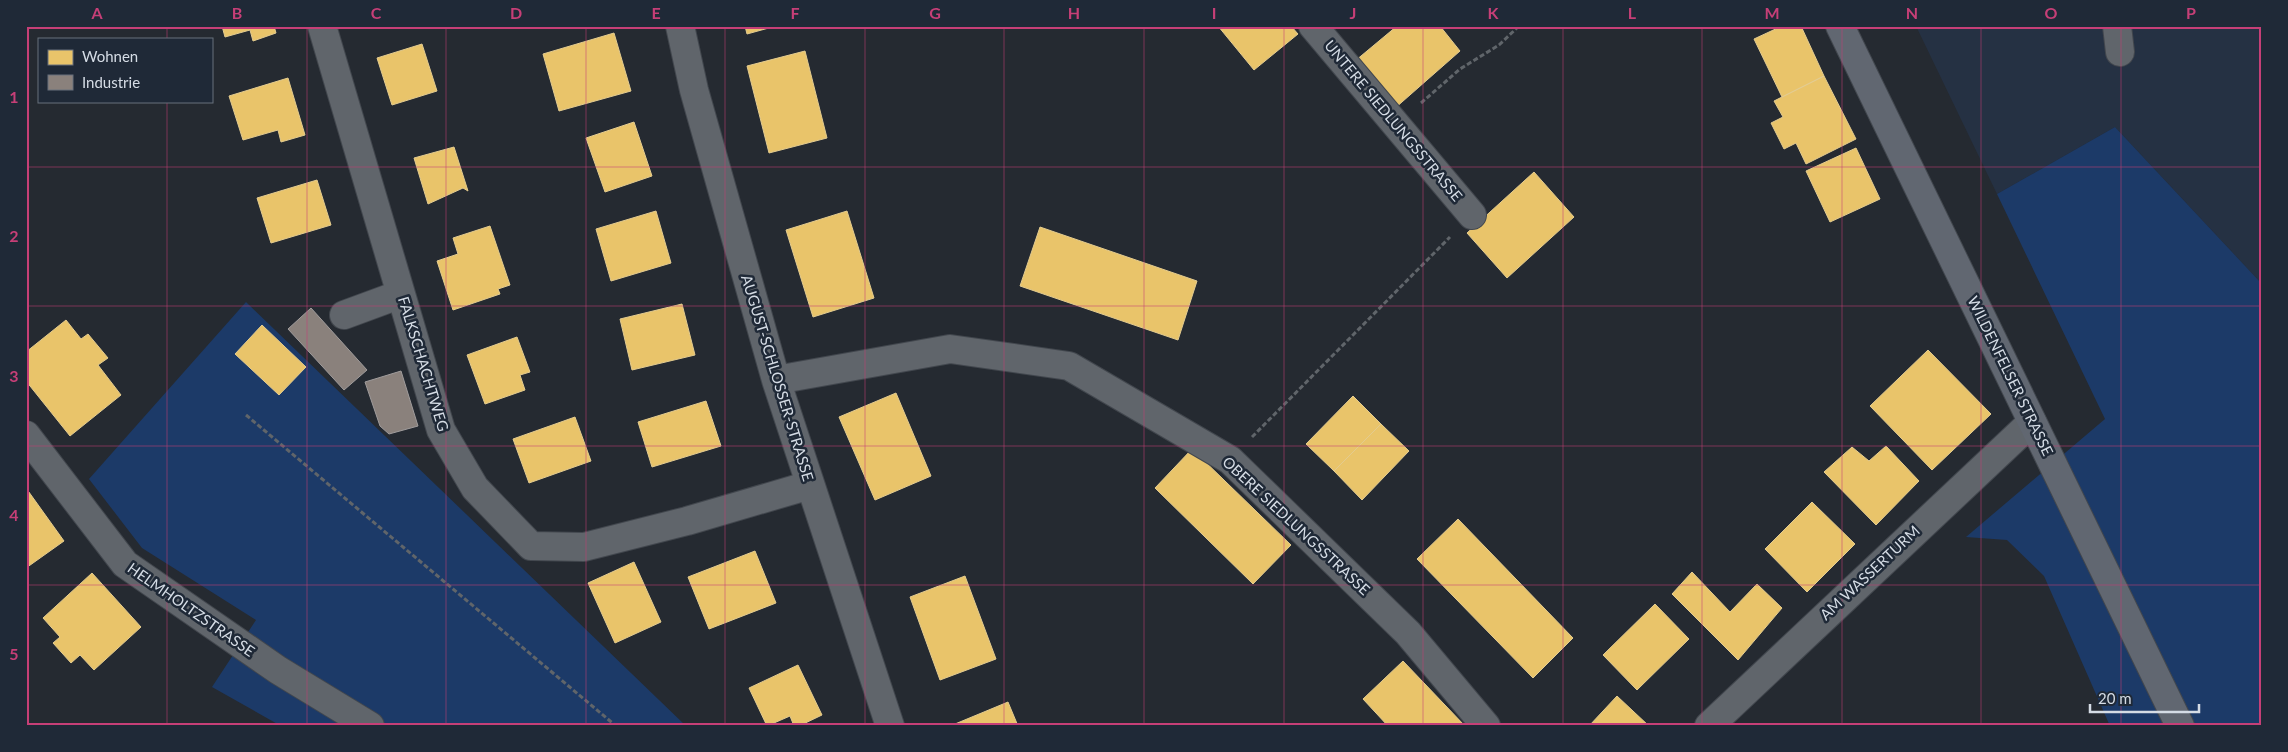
<svg xmlns="http://www.w3.org/2000/svg" width="2288" height="752" font-family="Lato,sans-serif">
  <rect width="100%" height="100%" fill="#252a31"/>
  <!-- built -->
  <path fill="#253143" d="M1916,26h346v258l-147,-157 -118,67z"/>
  <!-- green -->
  <path fill="#1c3a68" d="M2115,127l147,157v442h-152l-66,-150 -37,-36 -41,-3 139,-118 -108,-225z
    M246,302l440,424h-405l-69,-39 44,-67 -114,-72 -53,-69z"/>
  <!-- homes -->
  <path fill="#e9c46a" stroke="#e3cb8f" d="M222,26h52l2,7 -23,8 -3,-11 -25,7z
    M745,26h31l-29,8z
    M1218,26h73l7,8 -44,36z
    M1397,26h43l20,25 -66,58 -39,-48z
    M1782,26h19l23,50 -42,21 -28,-58z
    M614,33l17,58 -72,20 -16,-57z
    M422,44l15,47 -45,14 -15,-47z
    M805,51l22,87 -58,15 -22,-87z
    M1824,76l32,63 -50,25 -10,-21 -12,6 -13,-26 12,-6 -9,-16z
    M288,78l17,57 -24,7 -3,-12 -35,10 -14,-44z
    M634,122l18,54 -47,16 -19,-54z
    M454,147l14,44 -5,-3 -35,16 -14,-46z
    M1856,148l24,51 -50,23 -24,-51z
    M1534,172l40,45 -67,61 -40,-45z
    M317,180l14,45 -60,18 -14,-45z
    M656,211l15,52 -60,18 -15,-52z
    M847,211l27,87 -61,19 -27,-87z
    M490,226l20,59 -12,4 2,5 -47,16 -16,-49 21,-7 -5,-16z
    M1040,227l157,54 -19,59 -158,-54z
    M682,304l13,51 -63,15 -12,-51z
    M66,320l15,19 7,-5 20,24 -10,7 23,30 -51,41 -44,-55v-29z
    M262,325l44,42 -27,28 -44,-41z
    M517,337l13,35 -10,3 5,15 -40,14 -18,-49z
    M1928,350l63,64 -59,56 -62,-64z
    M896,393l35,83 -56,24 -36,-83z
    M1353,396l28,28 -47,47 -28,-27z
    M706,401l15,45 -69,21 -14,-45z
    M575,417l16,44 -62,22 -16,-44z
    M1381,424l28,27 -47,49 -28,-29z
    M1886,446l33,35 -43,44 -52,-53 28,-25 17,14z
    M1192,449l99,96 -38,39 -98,-96z
    M26,488l38,53 -38,27z
    M1812,502l43,42 -48,48 -42,-43z
    M1458,519l115,119 -40,40 -116,-119z
    M755,551l21,52 -67,26 -21,-52z
    M634,562l27,60 -46,21 -27,-60z
    M1692,572l38,40 27,-28 25,24 -44,52 -66,-66z
    M92,573l49,54 -47,43 -14,-15 -9,8 -18,-20 7,-6 -17,-19z
    M965,576l31,83 -56,21 -30,-83z
    M1655,604l34,35 -52,51 -34,-35z
    M1403,661l62,65h-77l-25,-27z
    M798,665l24,50 -23,11h-5l-4,-10 -23,10 -18,-38z
    M1617,696l32,30h-60z
    M1008,702l10,24h-63v-2z"/>
  <!-- industry -->
  <path fill="#8a817c" stroke="#a09c9c" d="M311,308l56,62 -23,20 -56,-61z
    M401,371l17,55 -29,8 -9,-8 -15,-44z"/>
  <g fill="none" stroke-linecap="round" stroke-linejoin="round">
    <defs>
      <path id="minor" d="M322,26l119,404 34,58 56,58 53,1 103,-26 123,-36
        M680,26l14,64 82,290 114,346
        M1313,26l159,189
        M2117,26l3,26
        M344,315l57,-21
        M776,380l174,-31 119,17 161,94 178,173 78,93
        M26,435l99,129 153,106 92,56
        M1709,726l323,-304"/>
      <path id="major" d="M1840,26l340,700"/>
    </defs>
    <!-- minor casing -->
    <use href="#minor" stroke="#42474e" stroke-width="30"/>
    <!-- major casing -->
    <use href="#major" stroke="#42474e" stroke-width="30"/>
    <!-- path -->
    <path stroke="#60656a" stroke-width="3" stroke-dasharray="5 2.5" stroke-linecap="butt" d="M1421,103l39,-34 39,-24 20,-19
      M246,415l370,311
      M1252,437l198,-200"/>
    <!-- minor -->
    <use href="#minor" stroke="#60656b" stroke-width="28"/>
    <!-- major -->
    <use href="#major" stroke="#616771" stroke-width="28"/>
  </g>
  <!-- grid -->
  <path fill="none" stroke="#c63f77" stroke-width="1" stroke-opacity="0.55" d="M167,26v13M307,26v700M446,26v700M586,26v700M725,26v700M865,26v700M1004,26v700M1144,26v700M1284,26v700M1423,26v700M1563,26v700M1702,26v700M1842,26v700M1981,26v700M2121,26v700M167,101v625M26,167h2236M26,306h2236M26,446h2236M26,585h2236"/>
  <g text-anchor="middle" stroke-width="5" stroke-linejoin="round" paint-order="stroke">
    <!-- street labels -->
    <g font-size="15" fill="#d5dce5" stroke="#1f2937">
      <text transform="translate(1393 121) rotate(50)" y="5">UNTERE SIEDLUNGSSTRASSE</text>
      <text transform="translate(423 364) rotate(73)" y="5">FALKSCHACHTWEG</text>
      <text transform="translate(2010 376) rotate(64)" y="5">WILDENFELSER STRASSE</text>
      <text transform="translate(777 378) rotate(73)" y="5">AUGUST-SCHLOSSER-STRASSE</text>
      <text transform="translate(1296 526) rotate(43)" y="5">OBERE SIEDLUNGSSTRASSE</text>
      <text transform="translate(1870 573) rotate(-43)" y="5">AM WASSERTURM</text>
      <text transform="translate(191 610) rotate(35)" y="5">HELMHOLTZSTRASSE</text>
    </g>
  </g>
  <!-- border -->
  <rect width="2288" height="752" fill="none" stroke="#1f2937" stroke-width="55"/>
  <!-- legend -->
  <rect x="38" y="38" width="175" height="65" fill="#1f2937" stroke="#68717d"/>
  <rect x="48" y="50" width="25" height="15" fill="#e9c46a" stroke="#68717d"/>
  <text x="82" y="62" font-size="15" fill="#d5dce5">Wohnen</text>
  <rect x="48" y="75" width="25" height="15" fill="#8a817c" stroke="#68717d"/>
  <text x="82" y="88" font-size="15" fill="#d5dce5">Industrie</text>
  <!-- scale -->
  <path d="M2090 704v8h109v-8" fill="none" stroke="#d5dce5" stroke-width="2.5"/>
  <text x="2098" y="704" font-size="15" fill="#d5dce5" stroke="#1f2937" stroke-width="4" paint-order="stroke">20 m</text>
  <rect x="28" y="28" width="2232" height="696" fill="none" stroke="#c63f77" stroke-width="2"/>
  <g font-size="16" text-anchor="middle" font-weight="bold" fill="#c63f77">
    <text x="97" y="19">A</text>
    <text x="237" y="19">B</text>
    <text x="376" y="19">C</text>
    <text x="516" y="19">D</text>
    <text x="656" y="19">E</text>
    <text x="795" y="19">F</text>
    <text x="935" y="19">G</text>
    <text x="1074" y="19">H</text>
    <text x="1214" y="19">I</text>
    <text x="1353" y="19">J</text>
    <text x="1493" y="19">K</text>
    <text x="1632" y="19">L</text>
    <text x="1772" y="19">M</text>
    <text x="1912" y="19">N</text>
    <text x="2051" y="19">O</text>
    <text x="2191" y="19">P</text>
    <text x="14" y="103">1</text>
    <text x="14" y="242">2</text>
    <text x="14" y="382">3</text>
    <text x="14" y="521">4</text>
    <text x="14" y="660">5</text>
  </g>
</svg>
